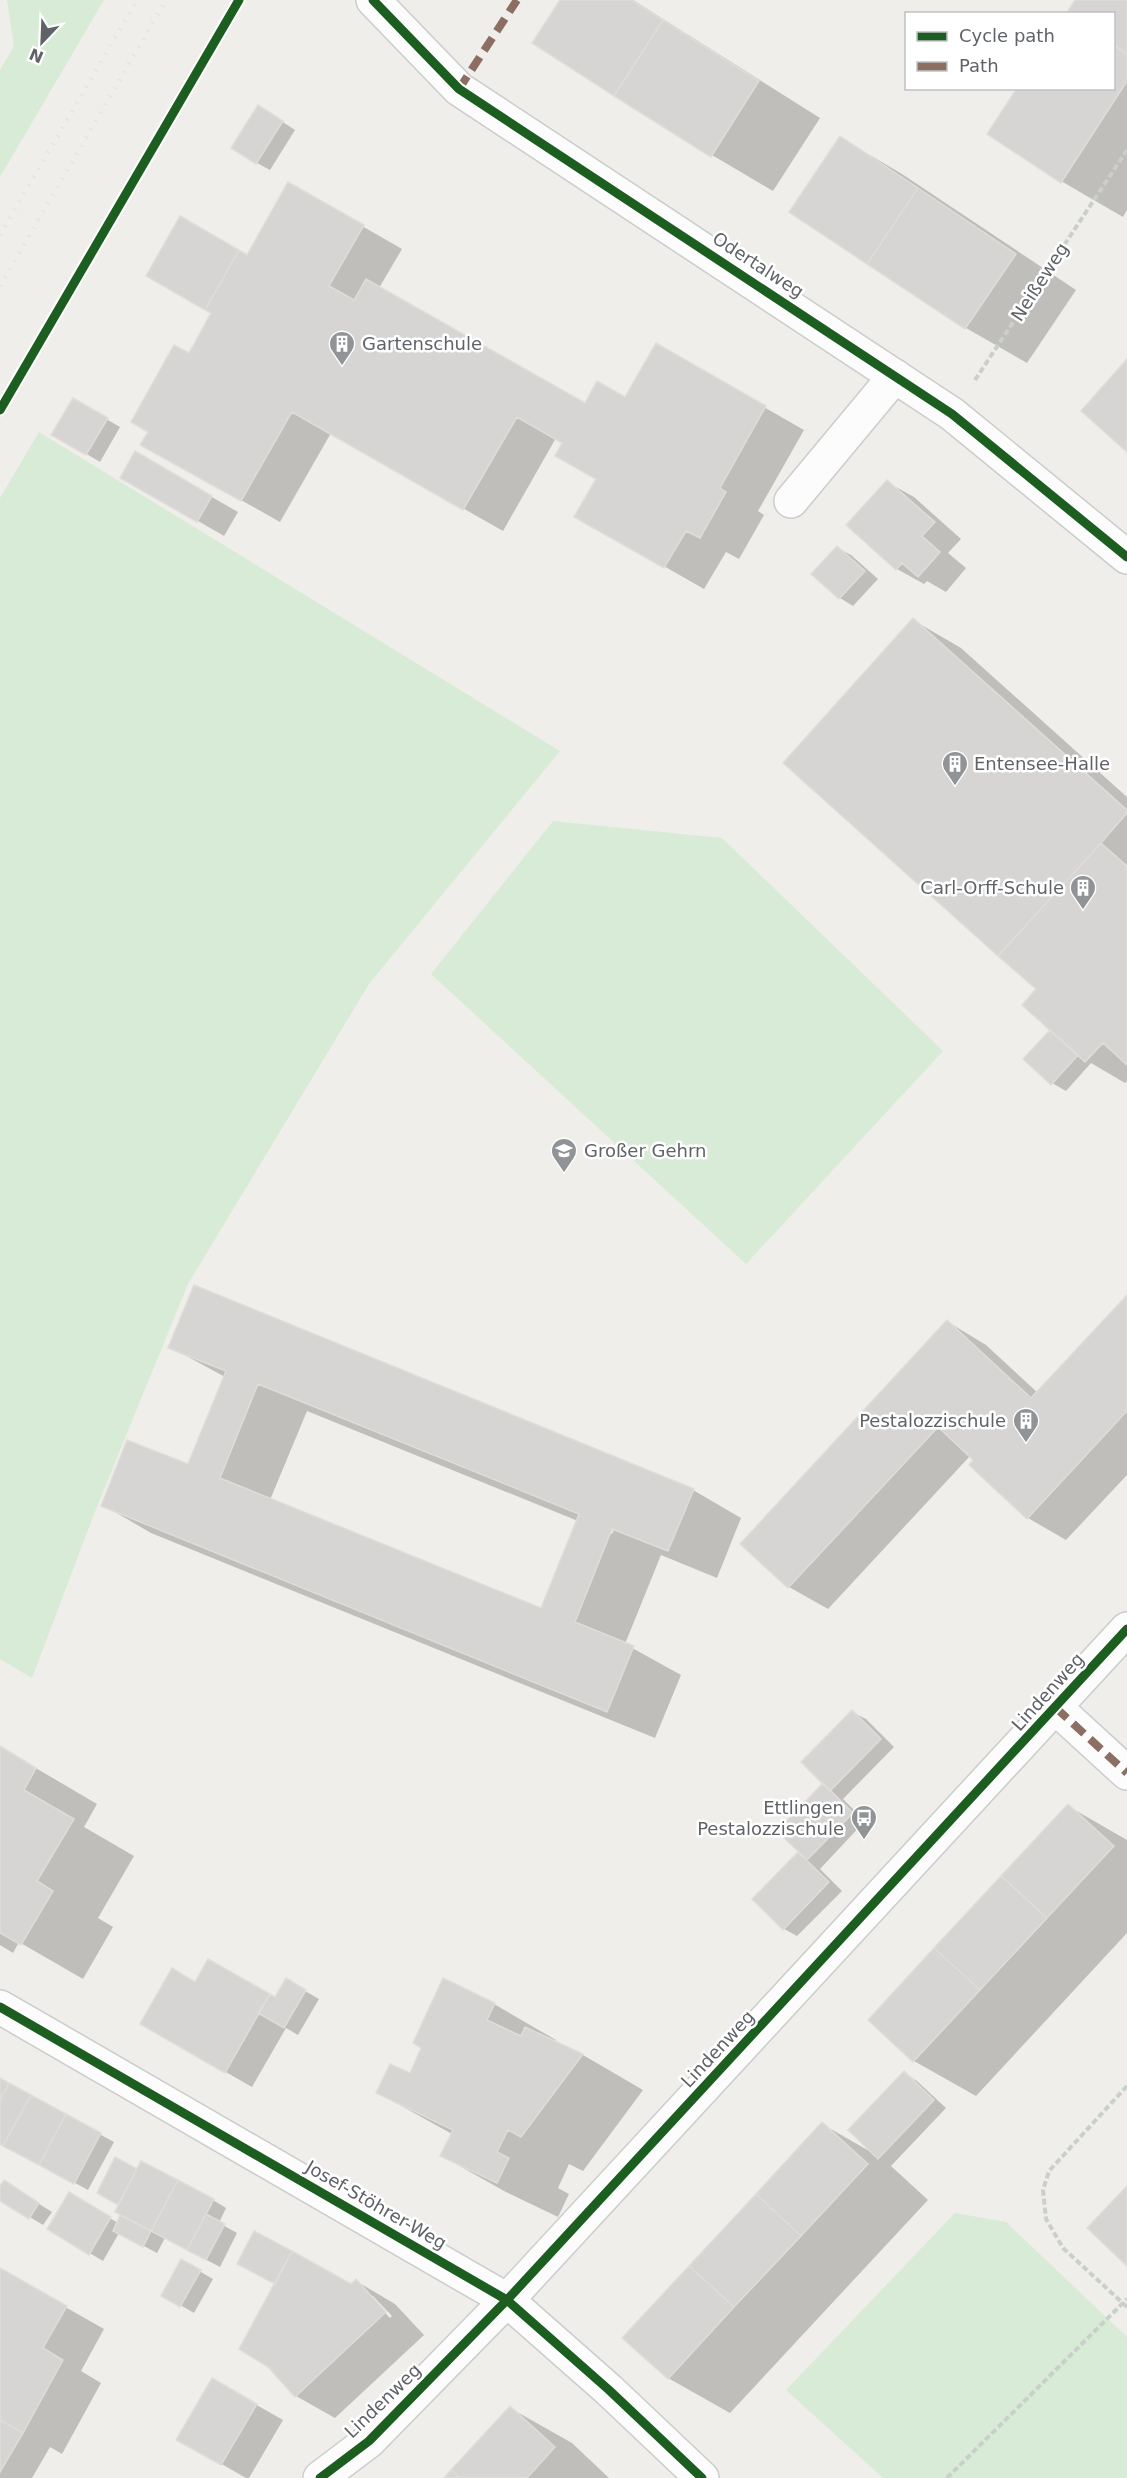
<svg xmlns="http://www.w3.org/2000/svg" width="1127" height="2478" font-family="'DejaVu Sans',sans-serif">
  <rect width="100%" height="100%" fill="#efeeea"/>
  <!-- green -->
  <path fill="#d8ebd6" d="M7,0h97l-104,177v-107l14,-24z
    M39,432l521,319 -191,233 -181,300 -92,225 -64,169 -32,-19v-1161z
    M553,821l169,17 221,213 -197,213 -315,-290z
    M955,2213l51,9 121,115v141h-244l-97,-88z"/>
  <!-- shadow -->
  <path fill="#0003" fill-rule="evenodd" d="M562,0h71l187,118 -47,73 -61,-36z
    M1077,0h50v210l-4,7 -62,-36 53,-93v-74z
    M272,115l23,15 -25,40 -13,-7z
    M841,138l61,36 174,116 -49,73 -61,-35 -175,-116z
    M289,184l113,65 -23,39 206,117 40,-6 31,-54 148,85 -46,81 6,4 -25,44 -13,-7 -22,37 -128,-73 22,-37 -34,-37 -8,-4 -53,93 -172,-98 -51,89 -99,-56 8,-111z
    M73,400l47,27 -20,35 -47,-28z
    M135,453l103,59 -14,24 -102,-59z
    M887,482l27,15 47,42 -13,14 18,15 -20,24 -19,-11 -3,3 -27,-15z
    M837,548l14,7 27,24 -25,27 -13,-8 -27,-24z
    M913,620l48,28 166,149v284l-2,2 -34,-20 -25,28 -14,-8 4,-48 -18,-46z
    M1127,1297v178l-61,65 -38,-22 -58,-62 -142,153 -39,-22 -47,-43 206,-222 38,23 52,48z
    M170,1347l523,143 48,28 -24,60 -56,-23 -36,89 56,31 -26,63 -504,-205 -48,-28 86,-39 36,-89zM307,1411l271,110 -36,89 -272,-110zM614,1521l3,1 -5,12h-3z
    M852,1712l14,7 28,28 -51,52 22,22 -45,48 22,22 -45,45 -13,-7 -30,-30 46,-47z
    M0,1747l97,57 -13,23 50,29 -36,62 15,9 -30,52 -64,-37 -6,11 -13,-8z
    M1068,1806l59,34v93l-151,163 -62,-35 -44,-42z
    M286,1980l33,19 -21,36 -12,-7 -34,59 -110,-63 54,-40 80,15z
    M444,1980l50,24 62,36 -2,2 29,13 60,35 -60,81 -14,-7 -11,24 11,6 -11,23 -54,-26 -62,-35 10,-22 -74,-41 32,-18 13,-27z
    M904,2073l13,8 29,27 -55,58 37,34 -198,213 -62,-35 154,-254 49,28z
    M0,2080l114,62 -26,48 -88,-48z
    M138,2171l75,29 13,8 -7,15 18,10 -17,34 -55,-29 -8,15 -38,-20 -16,28 -54,-32 21,-35 48,29 4,-9 -2,-9 -21,-12z
    M0,2189l17,1 35,22 -9,13 -43,-26z
    M182,2261l31,18 -19,34 -31,-18z
    M0,2270l104,59 -23,42 20,12 -39,71 -12,-7 -18,31h-32z
    M356,2281l39,23 29,31 -89,83 -39,-22 55,-110zM369,2296h4l19,20 -2,2z
    M213,2380l70,40 -34,58h-3l-68,-39z
    M510,2408l62,35 37,35h-163z"/>
  <!-- building -->
  <path fill="#d6d5d3" stroke="#deddd9" stroke-width="1.5" fill-rule="evenodd" d="M560,0h71l32,20 -49,76 -82,-53z
    M1075,0h52v54l-13,-9v-31h-48z
    M663,20l96,61 -48,76 -97,-61z
    M1114,45l13,9v27l-66,102 -74,-49 30,-46h97z
    M258,105l25,16 -27,43 -25,-16z
    M840,136l78,52 -51,76 -78,-52z
    M288,182l76,43 -35,61 25,14 12,-21 219,124 12,-22 28,16 31,-54 110,63 -46,82 6,4 -26,46 -14,-7 -22,37 -90,-51 22,-38 -41,-23 7,-13 -45,-26 -54,93 -171,-98 -51,89 -101,-56 8,-13 -17,-10 43,-77 15,8 22,-40 -6,-3 34,-60 8,5z
    M918,188l98,66 -51,75 -98,-65z
    M180,216l59,34 -34,60 -59,-34z
    M1127,359v93l-46,-41z
    M73,398l35,20 -22,37 -35,-20z
    M135,451l77,45 -15,26 -77,-44z
    M887,480l48,42 -13,14 18,16 -22,25 -16,-14 -6,7 -50,-45z
    M837,546l28,25 -26,28 -28,-25z
    M913,618l214,192v3l-26,30 -103,113 -215,-193z
    M1101,843l26,23v199l-24,-22 -18,19 -63,-57 14,-16 -38,-33z
    M1050,1030l28,25 -27,30 -28,-26z
    M194,1285l500,204 -26,62 -56,-22 -37,93 59,24 -27,66 -506,-206 26,-66 61,24 38,-93 -58,-23zM258,1384l321,130 -38,94 -321,-130z
    M1127,1295v116l-100,108 -58,-54 4,-5 -35,-33 -150,161 -48,-44 207,-224 84,78z
    M852,1710l29,29 -51,52 -29,-29z
    M0,1746l36,22 -12,22 50,29 -37,62 16,10 -32,54 -21,-12z
    M823,1783l30,30 -46,47 -30,-29z
    M1068,1804l46,42 -67,72 -46,-42z
    M798,1852l31,30 -46,48 -31,-31z
    M1001,1876l46,42 -67,72 -46,-42z
    M934,1948l46,42 -67,72 -45,-42z
    M208,1959l62,35 -45,79 -85,-49 32,-56 23,14z
    M286,1978l20,12 -22,38 -26,-15 12,-19 5,3z
    M443,1978l52,25 -8,17 34,16 4,-9 58,27 -62,83 -13,-7 -11,22 12,6 -12,25 -57,-27 13,-26 -77,-37 14,-29 20,9 11,-25 -8,-5z
    M904,2071l30,29 -56,59 -30,-29z
    M0,2078l9,5 -9,17z
    M9,2083l22,12 -28,51 -3,-2v-44z
    M31,2095l35,19 -27,51 -36,-19z
    M66,2114l35,19 -27,51 -35,-19z
    M822,2122l46,42 -67,72 -45,-42z
    M115,2157l22,12 -19,36 -21,-12z
    M141,2161l37,19 -27,51 -36,-19z
    M4,2180l35,23 -10,16 -29,-18v-15z
    M178,2180l36,19 -27,51 -36,-19z
    M1127,2186v80l-40,-38z
    M69,2192l42,25 -22,38 -42,-26z
    M756,2194l45,42 -67,71 -45,-41z
    M206,2214l19,10 -19,36 -19,-10z
    M120,2215l31,16 -8,16 -30,-16z
    M254,2231l38,20 -17,33 -38,-20z
    M292,2251l59,33 5,-5 30,33 -91,85 -27,-30 -29,-18z
    M181,2259l20,11 -21,37 -19,-11z
    M689,2266l45,41 -66,72 -46,-41z
    M0,2268l67,38 -24,42 20,12 -40,73 -23,-13z
    M212,2378l45,26 -36,61 -45,-25z
    M510,2406l45,41 -28,31h-67l-9,-8z
    M0,2420l23,13 -23,39z
    M451,2470l9,8h-16z"/>
  <g fill="none" stroke-linecap="round" stroke-linejoin="round">
    <defs>
      <path id="minor" d="M373,0l86,89 493,325 175,143
        M791,501l104,-125
        M1056,1708l71,65
        M0,2007l507,293 102,90 93,88
        M320,2478l49,-37 138,-141 620,-671"/>
    </defs>
    <!-- minor casing -->
    <use href="#minor" stroke="#cbcccc" stroke-width="36"/>
    <!-- path -->
    <path stroke="#cacfcc" stroke-width="4" stroke-dasharray="6 3" stroke-linecap="butt" d="M975,380l152,-230
      M1127,2086l-78,85 -6,19 3,29 17,29 64,59
      M947,2478l180,-179"/>
    <!-- minor -->
    <use href="#minor" stroke="#fdfcfc" stroke-width="33"/>
    <!-- rail -->
    <path stroke="#e4e4e4" stroke-width="4.5" stroke-dasharray="1.5 8" stroke-linecap="butt" d="M0,235l137,-235
      M0,286l166,-286"/>
    <!-- quiet -->
    <path stroke="#8d6e63" stroke-width="8" stroke-dasharray="15 8" stroke-linecap="butt" d="M459,89l58,-89
      M1056,1708l71,65"/>
    <defs>
      <path id="cycleway" d="M373,0l86,89 493,325 175,143
        M0,410l239,-410
        M0,2007l507,293 102,90 93,88
        M320,2478l49,-37 138,-141 620,-671"/>
    </defs>
    <!-- cycleway casing -->
    <use href="#cycleway" stroke="#fff" stroke-width="13"/>
    <!-- cycleway -->
    <use href="#cycleway" stroke="#1b5e20" stroke-width="9"/>
  </g>
  <!-- icons -->
  <defs>
    <symbol id="building-pin" viewBox="-11 -11 22 30"><path d="M0 17L-7.5 6A9.5 9.5 0 1 1 7.5 6Z" fill="#919496" stroke="#fff"/><path d="M-4-6H4V6H1V3H-1V6H-4ZM-2.5-4.3h1.7v1.8h-1.7ZM.8-4.3h1.7v1.8H.8ZM-2.5-1h1.7V.8h-1.7ZM.8-1h1.7V.8H.8Z" fill="#fff"/></symbol>
    <symbol id="school-pin" viewBox="-11 -11 22 30"><path d="M0 17L-7.5 6A9.5 9.5 0 1 1 7.5 6Z" fill="#919496" stroke="#fff"/><path d="M0-5L7-2L0 1L-7-2ZM-4 1L0 2.5L4 1V4Q0 6-4 4Z" fill="#fff"/></symbol>
    <symbol id="bus-pin" viewBox="-11 -11 22 30"><path d="M0 17L-7.5 6A9.5 9.5 0 1 1 7.5 6Z" fill="#919496" stroke="#fff"/><path d="M-5-6H5V4H4V6H2V4H-2V6H-4V4H-5ZM-3.5-4V0h7V-4ZM-3.5 1.2v1.5H-2V1.2ZM2 1.2v1.5H3.5V1.2Z" fill="#fff"/></symbol>
  </defs>
  <g fill-rule="evenodd">
    <use href="#building-pin" x="327" y="329" width="30" height="40"/>
    <use href="#building-pin" x="940" y="749" width="30" height="40"/>
    <use href="#building-pin" x="1068" y="873" width="30" height="40"/>
    <use href="#school-pin" x="549" y="1136" width="30" height="40"/>
    <use href="#building-pin" x="1011" y="1406" width="30" height="40"/>
    <use href="#bus-pin" x="849" y="1803" width="30" height="40"/>
  </g>
  <g text-anchor="middle" stroke-width="5" stroke-linejoin="round" paint-order="stroke">
    <!-- street labels -->
    <g font-size="18" fill="#5f6368" stroke="#fff">
      <text transform="translate(758 265) rotate(33)" y="6">Odertalweg</text>
      <text transform="translate(1040 282) rotate(-57)" y="6">Neißeweg</text>
      <text transform="translate(1048 1692) rotate(-48)" y="6">Lindenweg</text>
      <text transform="translate(718 2049) rotate(-47)" y="6">Lindenweg</text>
      <text transform="translate(376 2205) rotate(30)" y="6">Josef-Stöhrer-Weg</text>
      <text transform="translate(383 2401) rotate(-44)" y="6">Lindenweg</text>
    </g>
    <!-- poi labels -->
    <g font-size="18" fill="#5f6368" stroke="#fff" text-anchor="start">
      <text x="362" y="350">Gartenschule</text>
      <text x="974" y="770">Entensee-Halle</text>
      <text x="1064" y="894" text-anchor="end">Carl-Orff-Schule</text>
      <text x="584" y="1157">Großer Gehrn</text>
      <text x="1006" y="1427" text-anchor="end">Pestalozzischule</text>
      <text x="844" y="1814" text-anchor="end">Ettlingen<tspan x="844" dy="21">Pestalozzischule</tspan></text>
    </g>
  </g>
  <!-- legend -->
  <rect x="905" y="12" width="210" height="78" fill="#ffffff" stroke="#bfc1c3" stroke-width="1.5"/>
  <rect x="917" y="32" width="30" height="9" fill="#1b5e20" stroke="#bfc1c3" stroke-width="1.5"/>
  <text x="959" y="42" font-size="18" fill="#5f6368">Cycle path</text>
  <rect x="917" y="62" width="30" height="9" fill="#8d6e63" stroke="#bfc1c3" stroke-width="1.5"/>
  <text x="959" y="72" font-size="18" fill="#5f6368">Path</text>
  <!-- north arrow -->
  <g transform="translate(42 42) rotate(203)" stroke="#ffffff" stroke-width="4.5" paint-order="stroke">
  <path d="M0-4.5L10 22L0 15L-10 22Z" fill="#5f6368"/>
  <text y="-9" font-size="16" font-weight="bold" text-anchor="middle" fill="#5f6368">N</text>
  </g>
</svg>
